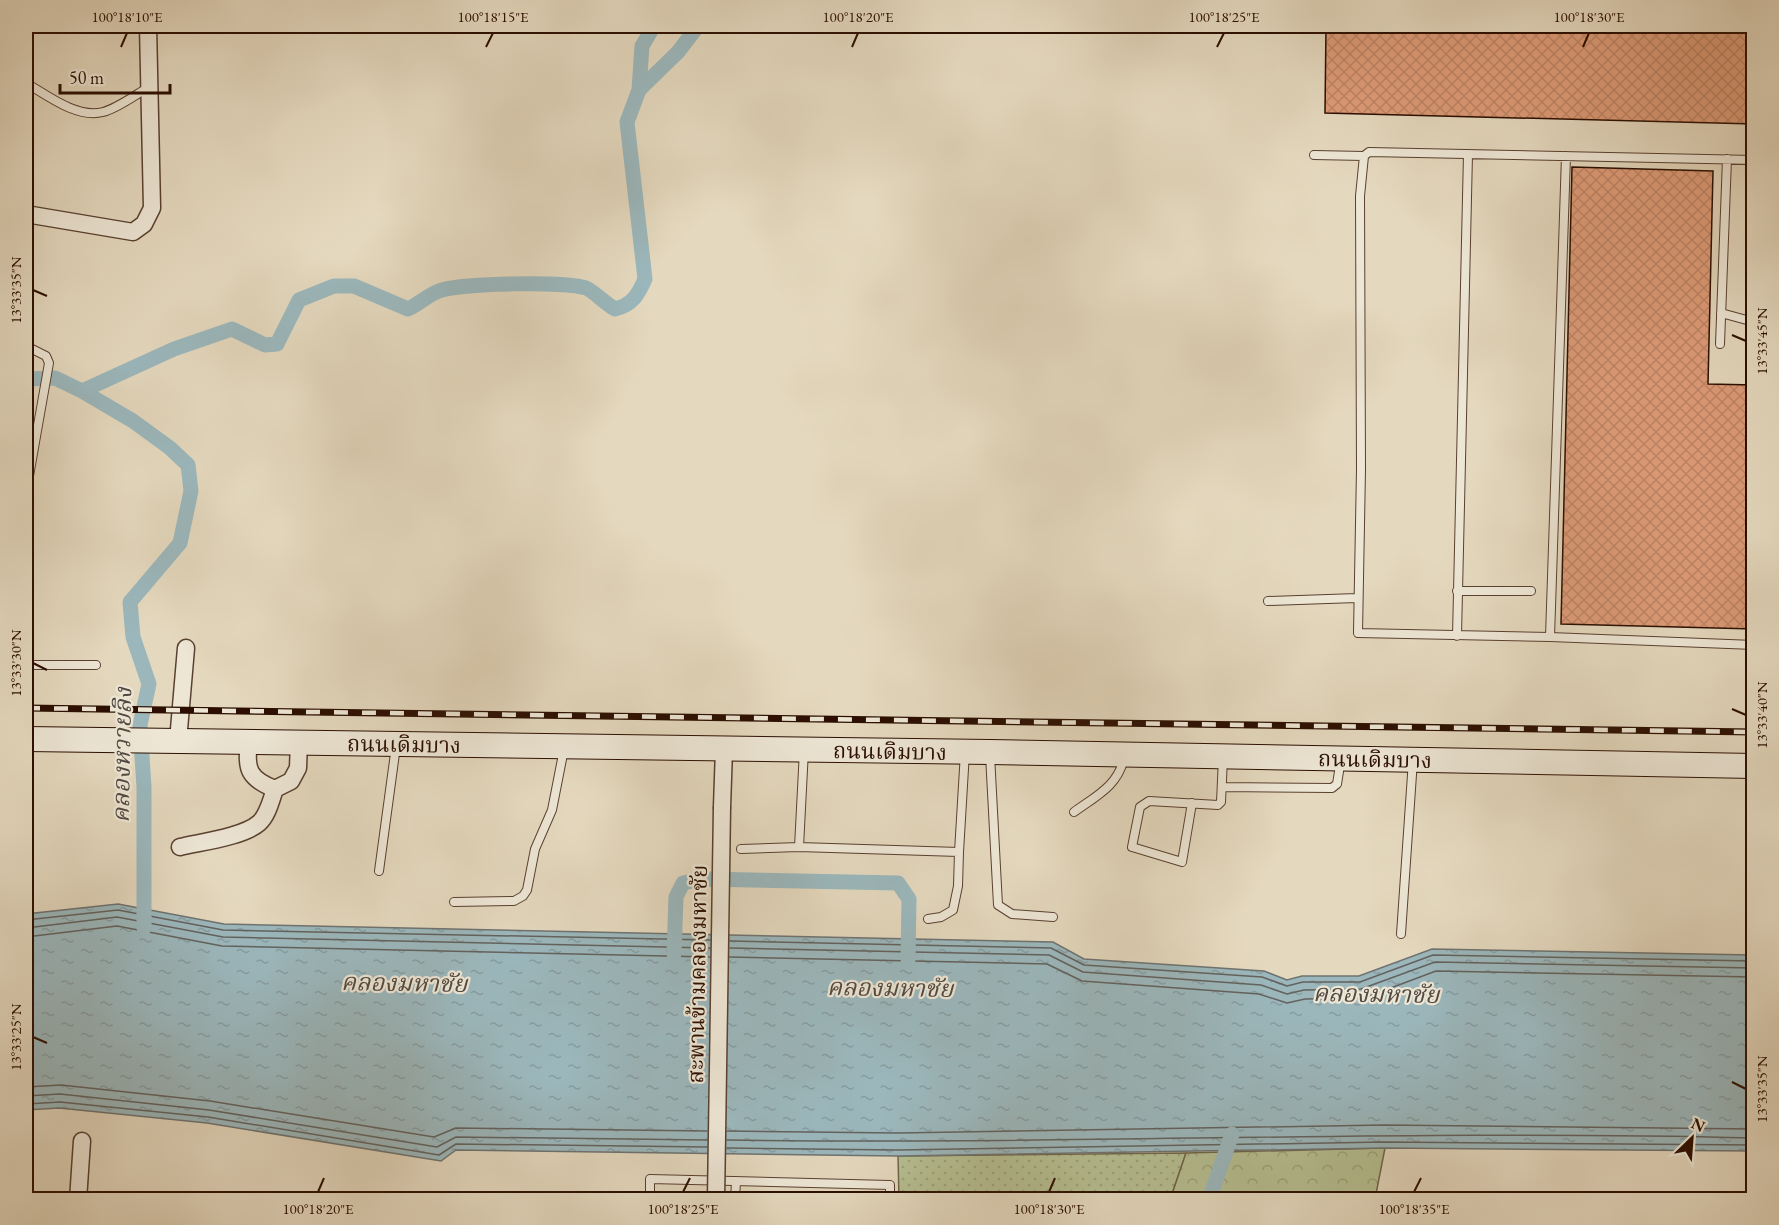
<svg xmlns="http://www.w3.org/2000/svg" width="1779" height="1225" font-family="'EB Garamond','Noto Serif Thai',serif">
  <defs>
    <pattern id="grass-dots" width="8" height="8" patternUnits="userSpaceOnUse" patternTransform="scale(1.5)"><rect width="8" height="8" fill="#b5be91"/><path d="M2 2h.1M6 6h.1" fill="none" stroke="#9ca27b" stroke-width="1.8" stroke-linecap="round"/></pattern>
    <pattern id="forest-crowns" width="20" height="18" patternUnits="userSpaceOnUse" patternTransform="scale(1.5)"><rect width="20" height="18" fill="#b5be91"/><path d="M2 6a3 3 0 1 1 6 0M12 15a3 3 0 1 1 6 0" fill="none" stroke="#9ca27b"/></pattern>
    <pattern id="water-ripples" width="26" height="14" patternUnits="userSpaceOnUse" patternTransform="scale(1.5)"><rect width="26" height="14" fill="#9bb7bc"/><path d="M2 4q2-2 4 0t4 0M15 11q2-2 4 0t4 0" fill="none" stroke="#869ca0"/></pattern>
    <pattern id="building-cross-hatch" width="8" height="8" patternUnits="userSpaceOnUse" patternTransform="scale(1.5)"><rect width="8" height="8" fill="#dd9b77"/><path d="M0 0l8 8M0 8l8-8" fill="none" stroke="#be8465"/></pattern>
  </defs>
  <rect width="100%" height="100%" fill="#e4d8be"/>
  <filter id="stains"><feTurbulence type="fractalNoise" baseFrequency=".00333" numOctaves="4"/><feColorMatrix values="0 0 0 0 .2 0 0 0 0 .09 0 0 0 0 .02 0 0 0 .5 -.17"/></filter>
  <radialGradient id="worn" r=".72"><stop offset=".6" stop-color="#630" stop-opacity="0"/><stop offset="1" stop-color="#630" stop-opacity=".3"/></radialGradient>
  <!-- grass -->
  <path fill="url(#grass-dots)" stroke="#706648" stroke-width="1.5" d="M1186,1153l-16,47 -271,-1 -1,-43z"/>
  <!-- forest -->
  <path fill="url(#forest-crowns)" stroke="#706648" stroke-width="1.5" d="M1385,1148l-10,51 -205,1 16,-47z"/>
  <!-- water -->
  <path fill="url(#water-ripples)" stroke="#6e7371" stroke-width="1.5" d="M118,904l106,20 829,18 31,17 180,12 23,9 15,-4h57l73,-27 321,6v196l-368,-3 -487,8 -442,-6 -15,11 -234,-38 -148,-15 -33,2v-196z"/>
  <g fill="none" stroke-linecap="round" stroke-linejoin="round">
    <!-- shore -->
    <path stroke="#63625e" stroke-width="1.5" d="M26,920l92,-10 105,20 487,10
      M26,928l91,-11 106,20 487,11
      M26,937l91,-11 105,20 488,11
      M730,941l321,7 33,17 178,12 25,9 16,-4h57l73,-27 321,6
      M730,948l319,7 34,17 178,13 26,9 17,-4 57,-1 74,-27 319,6
      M729,957l318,7 35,17 177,13 28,9 18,-4 59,-1 72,-27 318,6
      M26,1087l35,-2 149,16 224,36 22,-9 251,3
      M26,1096l34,-2 149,16 228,37 19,-10 251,3
      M26,1104l34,-2 148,15 231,38 17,-11 251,3
      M727,1131l171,2 486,-8 370,4
      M727,1140c342,5 684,-11 1027,-2
      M727,1148l171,2 486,-8 370,3"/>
    <!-- canal -->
    <path stroke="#9bb7bc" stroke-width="15" d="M639,90l39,-38 20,-26
      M26,379l29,-1 27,13 51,30 37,27 18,17 3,26 -11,52 -50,59 3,35 16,47 -9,41 4,62v141
      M82,391l92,-42 58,-20 33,16 12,-1 22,-44 35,-14h20l54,23c11,-5 20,-14 31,-18 17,-8 129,-10 147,-3 6,2 20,16 29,21 17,-4 23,-14 30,-30l-18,-157 12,-32 3,-44 12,-20
      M674,954l2,-57 7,-14 19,-4 196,4 11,16 -1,61
      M1209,1200l23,-66"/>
  </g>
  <!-- building -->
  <path fill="url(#building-cross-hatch)" stroke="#2b0e00" stroke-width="1.5" d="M1326,26h428v98l-429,-11z
    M1572,167l141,4 -5,213 46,1v244l-193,-5z"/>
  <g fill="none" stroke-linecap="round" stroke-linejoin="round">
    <defs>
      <path id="lane" d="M26,83c21,12 51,36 77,29 15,-4 32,-17 46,-25
        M1314,155l50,1
        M1566,156l-16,481 204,8
        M1721,313l33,9
        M1720,344l7,-185
        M26,346l20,10 3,7 -23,130
        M1457,591h74
        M1268,601l89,-3
        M1457,636l11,-482
        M1550,637l-192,-4 3,-164 -1,-273 4,-40 5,-4 385,8
        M26,665h70
        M990,755l8,150 14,9 41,3
        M1223,787l109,1 5,-4 4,-25
        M1192,803l-10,59 -50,-15 8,-40 9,-6 69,4 3,-3 2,-44
        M1074,812c22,-16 44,-26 50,-54
        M799,847l5,-97
        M741,849l58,-2 160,5 -1,34 -5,24 -12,7 -13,2
        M959,852l6,-100
        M379,871l17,-125
        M454,902l60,-1 9,-5 4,-6 8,-41 17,-39 12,-61
        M1401,934l12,-174
        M650,1200v-21l240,6v15
        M735,1200l1,-19"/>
      <path id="street" d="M26,214l107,18 11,-8 8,-16 -4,-182
        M178,741l8,-93
        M249,742c-4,27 0,37 26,47l16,-8 7,-13 1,-26
        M722,807l2,-58
        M180,847c21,-5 63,-10 79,-24 9,-8 12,-23 16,-34
        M78,1200l4,-59"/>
      <path id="secondary" d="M26,739l964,13 764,14"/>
    </defs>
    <!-- lane casing -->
    <use href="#lane" stroke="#594030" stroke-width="10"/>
    <!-- street casing -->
    <use href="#street" stroke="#594030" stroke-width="19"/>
    <!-- secondary casing -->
    <use href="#secondary" stroke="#2b0e00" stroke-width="26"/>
    <!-- lane -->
    <use href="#lane" stroke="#ede6d5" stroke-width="8"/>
    <!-- street -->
    <use href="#street" stroke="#ede6d5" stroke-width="16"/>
    <!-- secondary -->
    <use href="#secondary" stroke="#ede6d5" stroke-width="24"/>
    <defs>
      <path id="rail" d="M26,708l1728,24"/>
    </defs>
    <!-- rail casing -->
    <use href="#rail" stroke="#2b0e00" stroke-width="7"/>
    <!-- rail -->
    <use href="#rail" stroke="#ede6d5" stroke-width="4.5" stroke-dasharray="14" stroke-linecap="butt"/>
    <defs>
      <path id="street-bridge" d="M716,1200l6,-393"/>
    </defs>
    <!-- street-bridge casing -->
    <use href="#street-bridge" stroke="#594030" stroke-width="19" stroke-linecap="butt"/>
    <!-- street-bridge -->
    <use href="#street-bridge" stroke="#ede6d5" stroke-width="16"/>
  </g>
  <!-- ticks -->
  <path fill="none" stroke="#2b0e00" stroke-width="2" d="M121,47l6,-14M486,47l7,-14M852,47l6,-14M1217,47l7,-14M1583,47l6,-14M33,290l14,6M1732,335l14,6M33,663l14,7M1732,709l14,6M33,1037l14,6M1732,1082l14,7M318,1192l6,-14M683,1192l7,-14M1049,1192l6,-14M1414,1192l7,-14"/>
  <g text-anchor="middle" stroke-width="4.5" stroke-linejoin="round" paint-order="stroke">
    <!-- street labels -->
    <g font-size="22" fill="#2b0e00" stroke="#ede6d5">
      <text transform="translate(404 744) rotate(1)" y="8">ถนนเดิมบาง</text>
      <text transform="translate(890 751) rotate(1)" y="8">ถนนเดิมบาง</text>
      <text transform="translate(1375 759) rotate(1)" y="8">ถนนเดิมบาง</text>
      <text transform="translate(697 974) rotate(-89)" y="8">สะพานข้ามคลองมหาชัย</text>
    </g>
    <!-- water labels -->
    <g font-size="24" font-style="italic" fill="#524942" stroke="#ede6d5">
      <text transform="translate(122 755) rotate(-89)" y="8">คลองหวายลิง</text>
      <text transform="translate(404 983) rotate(1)" y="8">คลองมหาชัย</text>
      <text transform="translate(890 988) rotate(1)" y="8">คลองมหาชัย</text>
      <text transform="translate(1376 994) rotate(1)" y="8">คลองมหาชัย</text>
    </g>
  </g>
  <!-- margin -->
  <rect width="1779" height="1225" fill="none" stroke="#e4d8be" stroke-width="66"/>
  <!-- north arrow -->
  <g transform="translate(1692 1138) rotate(25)" stroke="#ede6d5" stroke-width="4.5" paint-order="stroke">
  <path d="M0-4.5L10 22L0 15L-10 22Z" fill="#2b0e00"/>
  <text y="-9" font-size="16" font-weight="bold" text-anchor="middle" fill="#2b0e00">N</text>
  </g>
  <!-- scale -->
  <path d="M60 84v9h110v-9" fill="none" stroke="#2b0e00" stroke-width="3"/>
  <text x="69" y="84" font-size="18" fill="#2b0e00" stroke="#ede6d5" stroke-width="4.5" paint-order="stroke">50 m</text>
  <rect x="33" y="33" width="1713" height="1159" fill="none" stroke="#2b0e00" stroke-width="2"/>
  <g font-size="15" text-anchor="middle" fill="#2b0e00">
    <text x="127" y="22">100°18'10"E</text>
    <text x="493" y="22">100°18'15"E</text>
    <text x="858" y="22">100°18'20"E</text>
    <text x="1224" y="22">100°18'25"E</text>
    <text x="1589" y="22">100°18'30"E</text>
    <text transform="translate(16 290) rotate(-90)" y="5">13°33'35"N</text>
    <text transform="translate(1762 341) rotate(-90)" y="5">13°33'45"N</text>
    <text transform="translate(16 663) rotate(-90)" y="5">13°33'30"N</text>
    <text transform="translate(1762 715) rotate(-90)" y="5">13°33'40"N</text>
    <text transform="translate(16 1037) rotate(-90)" y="5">13°33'25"N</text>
    <text transform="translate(1762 1089) rotate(-90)" y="5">13°33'35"N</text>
    <text x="318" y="1214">100°18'20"E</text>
    <text x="683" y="1214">100°18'25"E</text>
    <text x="1049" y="1214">100°18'30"E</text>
    <text x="1414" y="1214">100°18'35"E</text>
  </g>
  <rect width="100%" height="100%" filter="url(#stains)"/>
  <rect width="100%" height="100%" fill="url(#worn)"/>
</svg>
